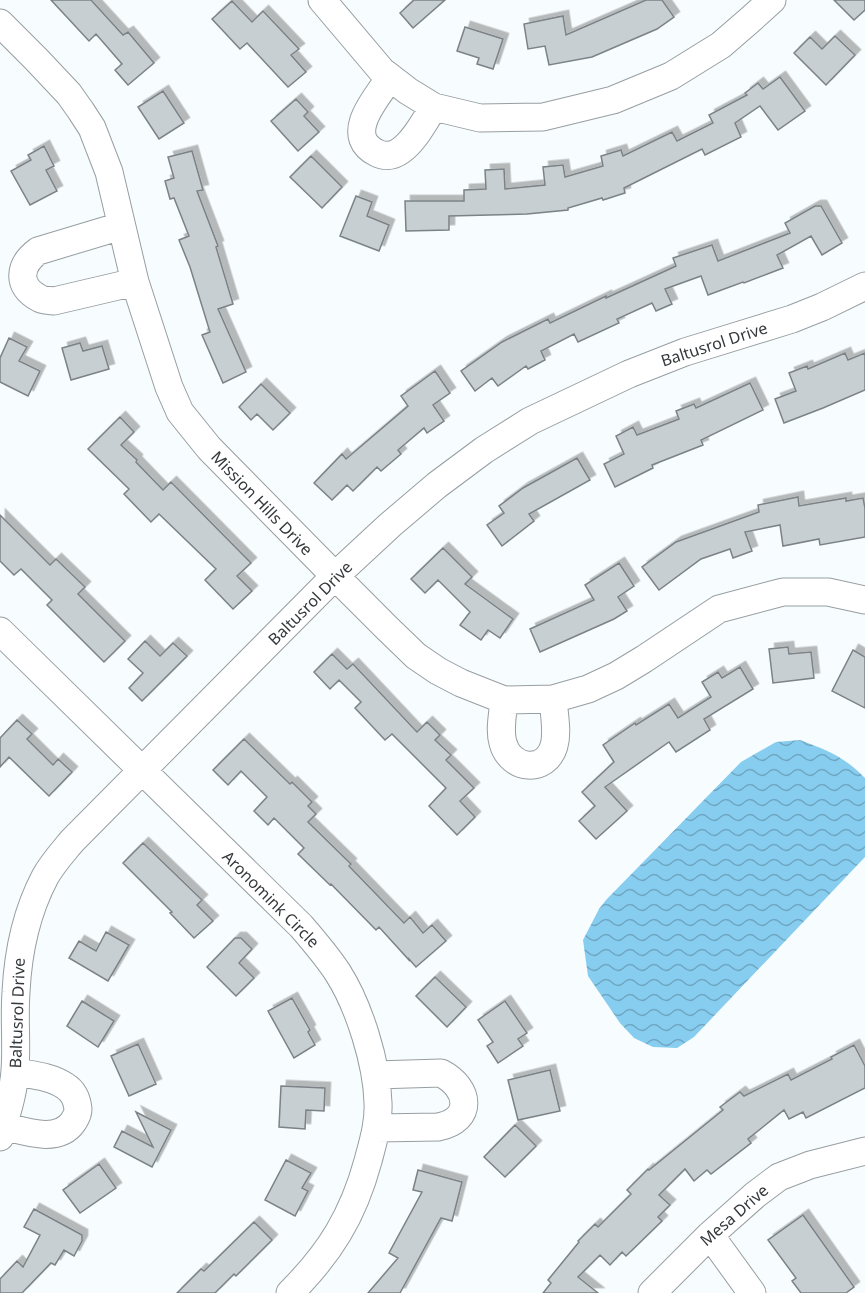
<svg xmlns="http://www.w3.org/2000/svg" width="865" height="1293" font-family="'Noto Sans',sans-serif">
  <defs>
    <pattern id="water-waves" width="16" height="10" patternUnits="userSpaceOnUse" patternTransform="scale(1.5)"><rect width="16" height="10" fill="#87cdef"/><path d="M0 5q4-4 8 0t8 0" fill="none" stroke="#6fa7c3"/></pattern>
    <filter id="shadow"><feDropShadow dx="5.5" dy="-5.5" stdDeviation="0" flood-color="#0004"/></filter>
  </defs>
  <rect width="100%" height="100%" fill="#f7fcfe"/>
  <!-- water -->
  <path fill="url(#water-waves)" d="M800,740c29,11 43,16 65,38v79l-171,180 -17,11 -24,-1 -19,-9 -14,-15 -32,-47 -5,-36 16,-31 7,-9 135,-138 35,-20z"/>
  <!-- building -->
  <path fill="#c7cfd3" stroke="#7b8286" stroke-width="1.5" filter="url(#shadow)" d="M51,0h40l32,35 5,-3 26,31 -26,22 -13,-15 7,-6 -26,-30 -7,7z
    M414,0h31l-32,28 -13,-15z
    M646,0h16l12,17 -17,12 -65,28 -43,8 -4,-19 -17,3 -4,-25 39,-8 3,19z
    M834,0h31v10l-11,10z
    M232,1l20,21 11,-11 36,38 -8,6 15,17 -18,15 -41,-44 -7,6 -28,-30z
    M465,27l38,12 -10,30 -16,-5 2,-6 -22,-7z
    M835,36l20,19 -29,30 -32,-32 16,-16 12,12z
    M780,77l25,34 -27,19 -18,-24 -25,17 6,14 -36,18 -3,-6 -78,39 1,5 -22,7 -1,-2 -34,10v2l-41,4 -78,2v14l-43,1 -1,-30h59v-11l22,-1 -1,-19 19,-1 1,20 40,-4 -2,-18 20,-2 2,12 38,-11 -2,-10 20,-6 2,6 49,-24 5,9 36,-18 -4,-8 38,-20 -2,-2 13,-10 5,6z
    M163,91l21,32 -25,16 -21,-32z
    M296,99l12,13 -4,4 15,16 -21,19 -27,-30z
    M44,146l10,20 -8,4 11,21 -27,14 -19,-34 20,-11 -3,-5z
    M192,151l11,39 -6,1 21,55 -2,1 17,57 -15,5 28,63 -23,11 -21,-48 8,-3 -20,-65 -11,-27 10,-4 -15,-38 -4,1 -5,-18 9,-3 -6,-21z
    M311,156l31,31 -20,21 -32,-31z
    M356,196l16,6 -5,14 22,9 -10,26 -39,-15z
    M815,206h6l21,37 -20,12 -11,-19 -34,19 6,13 -39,15 -1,-1 -35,13 -7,-19 -36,13 7,15 -16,7 -4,-8 -35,16 2,4 -41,19 -4,-8 -33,17 4,9 -17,9 -2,-3 -28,20 -6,-8 -17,13 -14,-20 41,-29 46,-23 2,4 56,-27v2l70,-32 -3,-8 39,-13 6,16 72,-28 -5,-10z
    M9,338l18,9 -8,14 21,10 -12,25 -28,-14v-24z
    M80,343l3,8 19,-5 7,23 -38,11 -9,-32z
    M845,353l3,7 17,-7v37l-42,18 -39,15 -9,-24 21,-8 -7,-18 18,-7 1,3z
    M435,371l15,22 -17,12 11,16 -17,12 -3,-5 -26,22 3,4 -20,17 -4,-4 -24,24 -6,-6 -15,15 -18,-17 28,-29 4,5 62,-53 -7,-10z
    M750,383l13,27 -62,30 2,5 -51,20 1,3 -38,19 -11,-23 20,-10 -8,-18 17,-9 4,8 42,-16 -3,-8 18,-7 2,4z
    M261,384l29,29 -17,17 -16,-16 -6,6 -12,-13z
    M120,417l14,15 -13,13 16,15 -1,2 27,28 8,-8 80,81 -14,13 15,15 -19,18 -28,-29 11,-11 -57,-55 -8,8 -27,-28 5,-5 -41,-40z
    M577,458l13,22 -61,34 5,7 -32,25 -15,-21 17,-12 -5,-7 24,-18z
    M798,497l1,9 47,-8v3l17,-3 2,10v29l-45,8 -1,-6 -36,7 -3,-21 -35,7 7,19 -19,7 -3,-9 -29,10 -42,31 -17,-23 34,-25 83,-30 -1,-7z
    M0,515l50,50 6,-6 29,28 -7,7 47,47 -21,21 -57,-57 5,-5 -31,-31 -7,6 -14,-14z
    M443,548l29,29 -7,7 48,35 -13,19 -12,-8 -7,10 -21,-15 10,-13 -32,-32 -13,13 -14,-14z
    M619,563l15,23 -16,11 9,14 -13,8 -74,33 -10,-23 64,-29 -9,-15z
    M145,641l15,15 13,-13 14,13 -45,45 -13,-13 14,-15 -15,-14z
    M788,647l1,7 22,-2 3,26 -41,5 -4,-34z
    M853,650l12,7v51l-33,-17z
    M332,654l15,15 6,-5 64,68 10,-10 13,13 -5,5 16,15 -5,5 28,28 -14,13 15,16 -18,18 -28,-29 17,-18 -54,-54 -7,6 -30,-32 6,-6 -22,-22 -9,9 -16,-17z
    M740,667l13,22 -49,30 6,11 -34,22 -7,-10 -64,45 22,24 -31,28 -17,-18 16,-15 -13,-14 32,-30 -11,-17 32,-22 1,2 33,-21 9,14 33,-21 -9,-15 16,-10 4,6z
    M17,720l15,14 -5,5 26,26 5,-6 14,13 -23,24 -40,-39 -9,10v-29z
    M244,739l46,45 2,-2 20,20 -4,4 8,8 -8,8 43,42 -2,2 55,57 6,-6 13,16 9,-8 14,16 -30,26 -7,-8v1l-30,-33 -3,3 -45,-46 -1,1 -32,-31 6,-6 -30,-30 -6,7 -14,-14 13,-14 -26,-26 -13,14 -15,-15z
    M143,843l59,57 -5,5 16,16 -19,17 -24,-25 2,-1 -49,-49z
    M106,932l23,13 -21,36 -39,-23 10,-17 17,10z
    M235,938h6l11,11 -13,14 15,15 -18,18 -29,-29z
    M435,977l31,30 -19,20 -31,-31z
    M292,998l18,32 -2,2 7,13 -21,13 -26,-47z
    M82,1001l32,20 -16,26 -31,-21z
    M505,1001l22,32 -9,6 5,7 -25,17 -11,-17 6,-4 -15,-22z
    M138,1044l18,40 -27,12 -18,-40z
    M854,1045l11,21v22l-59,30 -3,-6 -14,7 -5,-9 -36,29 3,4 -40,31 -4,-4 -13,11 -9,-12 -26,26 11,10 -12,12 4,4 -36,35 -4,-4 -12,13 -10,-10 -22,22 20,16h-55l8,-10 -3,-3 31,-38 -1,-1 17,-17 3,3 33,-33 -4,-4 21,-21 1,1 74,-60 -3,-3 20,-15 4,4 44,-22 3,6 41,-21 -1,-2z
    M550,1070l10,41 -42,9 -10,-40z
    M281,1086l44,2 -1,23 -18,-1 -1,19 -26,-2z
    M136,1112l35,18 -19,37 -38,-20 8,-16 31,16z
    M515,1125l21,21 -31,31 -21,-20z
    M286,1160l25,13 -9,15 6,3 -13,25 -30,-16z
    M99,1164l17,24 -36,25 -17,-23z
    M418,1170l44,12 -10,39 -11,-3 -41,75h-32l30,-35 -9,-5 33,-61 -9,-2z
    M34,1209l48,26v6l-8,15 -10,-6 -9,15 -4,-2 -29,30h-22v-14l17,-18 6,6 17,-32 -16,-8z
    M803,1215l51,72 -8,6h-45l-9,-12 4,-3 -28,-38z
    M254,1222l18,18 -36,36 -2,-2 -19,19h-38l24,-24 3,2z"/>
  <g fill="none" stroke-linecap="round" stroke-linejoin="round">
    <defs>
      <path id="minor" d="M322,0l60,71 26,20 26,16 46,11 63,-1 70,-17 58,-24 50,-31 30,-26 21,-19
        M0,23l37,37 32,34 12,17 11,17 17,44 26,110 34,105 11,25 29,36 126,128 53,53 28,27 22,15 23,12 43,17 49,-1 35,-10 28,-13 28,-17 75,-50 64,-17h45l37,8
        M390,78c-14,20 -48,58 -13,75 8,4 16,3 23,-2 15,-10 24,-30 34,-44
        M121,226l-83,25c-19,14 -22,35 1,47 4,3 10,2 15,3l81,-19
        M0,631l301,295c13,15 26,30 37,47 21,33 39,90 40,130 1,20 -5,39 -10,58 -15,55 -38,92 -78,132
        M504,700c-1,14 -5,30 -1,43 8,28 43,30 51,3 4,-14 0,-32 -1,-47
        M376,1075l65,-2c29,15 33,47 -3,54l-61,1
        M3,1126c21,5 55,18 70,-4 3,-5 5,-7 5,-13 -1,-10 -5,-18 -13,-23 -14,-10 -34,-11 -50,-14
        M0,1137c6,-22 14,-45 15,-67 2,-26 -1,-52 1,-78 2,-40 10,-79 29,-115 7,-13 18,-25 27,-36l263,-265 55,-51 47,-40 47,-35 46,-29 99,-47 56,-22 107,-33 30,-12 43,-21
        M710,1235l42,58
        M652,1293l58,-58 45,-40 24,-18 31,-12 55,-14"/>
    </defs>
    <!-- minor casing -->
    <use href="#minor" stroke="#979ea2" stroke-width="29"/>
    <!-- minor -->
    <use href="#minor" stroke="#fff" stroke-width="27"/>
  </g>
  <g text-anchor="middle" stroke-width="4.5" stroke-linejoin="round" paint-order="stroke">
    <!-- street labels -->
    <g font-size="16" fill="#35383a" stroke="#fff">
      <text transform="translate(714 344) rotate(-18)" y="6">Baltusrol Drive</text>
      <text transform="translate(262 503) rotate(46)" y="6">Mission Hills Drive</text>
      <text transform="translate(310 603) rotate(-45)" y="6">Baltusrol Drive</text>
      <text transform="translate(271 899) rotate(45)" y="6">Aronomink Circle</text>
      <text transform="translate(17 1013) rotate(-88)" y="6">Baltusrol Drive</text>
      <text transform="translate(734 1215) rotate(-41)" y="6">Mesa Drive</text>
    </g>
  </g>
</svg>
